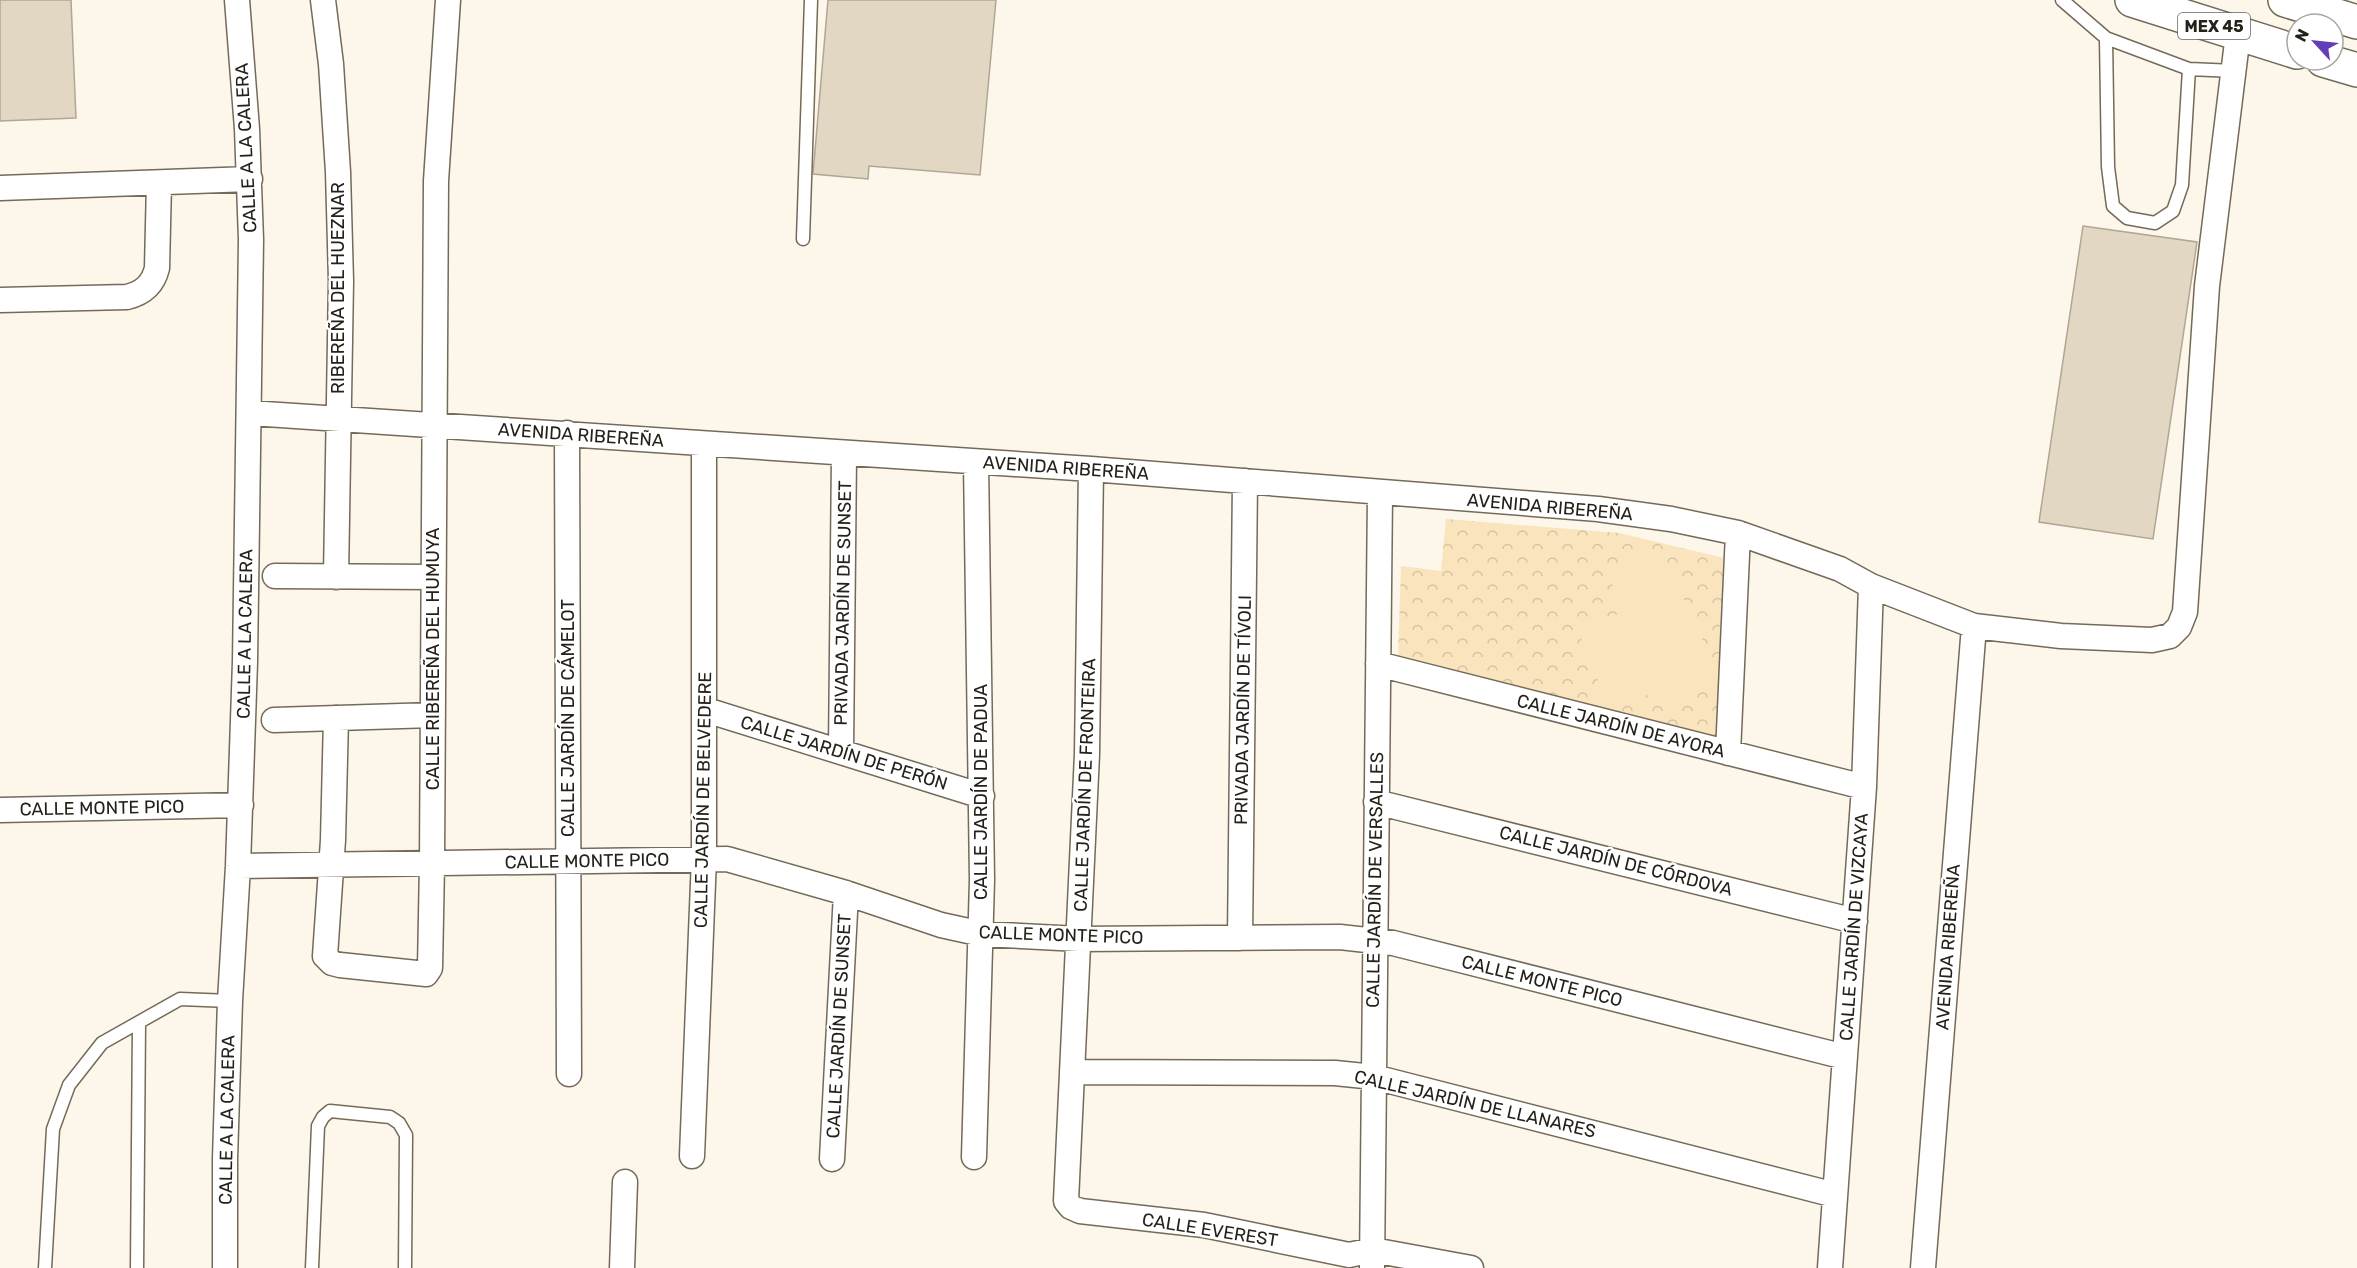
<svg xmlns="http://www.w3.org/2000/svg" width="2357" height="1268" font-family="Rubik,sans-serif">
  <defs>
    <pattern id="park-crowns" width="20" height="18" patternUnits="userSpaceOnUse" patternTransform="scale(1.5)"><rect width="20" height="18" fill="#f9e4bd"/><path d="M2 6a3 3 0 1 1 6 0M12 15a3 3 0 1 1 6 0" fill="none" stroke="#d5c3a2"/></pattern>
  </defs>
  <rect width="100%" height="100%" fill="#fdf6ea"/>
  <!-- park -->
  <path fill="url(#park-crowns)" d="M1446,519l173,14 105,25 -4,179 -322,-79 3,-92 40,5z"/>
  <!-- garden -->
  <path fill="#f9e4bd" d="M1660,546l62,137 -55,25 -9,-18 -48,20 -31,-77 45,-22 -18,-40z"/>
  <!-- building -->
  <path fill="#e2d7c3" stroke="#b1a693" stroke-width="1.5" d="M0,0h71l5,118 -76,3z
    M828,0h168l-16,175 -111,-9 -1,13 -55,-5z
    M2083,226l114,16 -44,297 -114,-17z"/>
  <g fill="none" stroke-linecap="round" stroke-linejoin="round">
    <defs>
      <path id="service" d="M2062,0l44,38 83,31 45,2
        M2106,38l2,129 5,39 14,12 28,5 18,-12 9,-26 7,-116
        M803,239l8,-239
        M45,1268l8,-139 16,-44 33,-42 78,-44 50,2
        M137,1268l2,-246
        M312,1268l6,-142 5,-9 7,-6 60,6 9,6 7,12 -1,133"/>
      <path id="minor" d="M323,0l8,64 7,108 3,109 -5,296
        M0,188l250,-9
        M0,300l127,-3c16,-4 26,-12 30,-29l2,-85
        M249,413l842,56 507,40 73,10 67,14 102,36 31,17 103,40 87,10 91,4 18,-4 9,-9 6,-15 22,-326 31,-252
        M567,433l2,641
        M1091,469l-4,285 -21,447 5,6 9,4 124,14 145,30 24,-5 98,18
        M275,576l158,1
        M1378,664l486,123
        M706,710l276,86
        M336,718l-3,122 -8,116 7,7 8,2 86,9 4,-6 2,-104 4,-683 12,-181
        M274,720l159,-5
        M841,752l3,-298
        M1728,753l10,-220
        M1376,802l479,119
        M0,810l241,-5
        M238,866l489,-7 119,34 95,32 41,9 97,5 261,-2 53,6 452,114
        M1240,938l5,-457
        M1072,1072l263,1 39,4 461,118
        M692,1156l12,-298v-414
        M974,1157l8,-277 -6,-418
        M832,1159l14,-266
        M225,1268v-109l5,-158 8,-135 7,-204 6,-422 -4,-111 -10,-129
        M622,1268l3,-86
        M1372,1268l8,-775
        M1830,1268l34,-481 7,-201
        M1923,1268l51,-642"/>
      <path id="trunk" d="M2132,0l165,52
        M2285,0l72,22
        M2323,60l34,10"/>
    </defs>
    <!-- service casing -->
    <use href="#service" stroke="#746a58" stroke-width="15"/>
    <!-- minor casing -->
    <use href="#minor" stroke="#746a58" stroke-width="27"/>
    <!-- trunk casing -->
    <use href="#trunk" stroke="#746a58" stroke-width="36"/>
    <!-- service -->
    <use href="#service" stroke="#fff" stroke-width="12"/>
    <!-- minor -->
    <use href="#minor" stroke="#fff" stroke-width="24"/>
    <!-- trunk -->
    <use href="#trunk" stroke="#fff" stroke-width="33"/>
  </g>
  <g text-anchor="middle" stroke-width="5" stroke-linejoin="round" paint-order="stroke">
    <!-- shield labels -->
    <rect fill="#fff" stroke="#66645e" stroke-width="1.5" x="2178" y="13" width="72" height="26" rx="4.5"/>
    <g font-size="16" font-weight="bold" fill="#252119">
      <text x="2214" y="32">MEX 45</text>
    </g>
    <!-- street labels -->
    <g font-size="18" fill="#252119" stroke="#fff">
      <text transform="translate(246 148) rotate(-93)" y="6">CALLE A LA CALERA</text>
      <text transform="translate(338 288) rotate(-90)" y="6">RIBEREÑA DEL HUEZNAR</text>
      <text transform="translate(581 435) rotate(4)" y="6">AVENIDA RIBEREÑA</text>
      <text transform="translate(1066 468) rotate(4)" y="6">AVENIDA RIBEREÑA</text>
      <text transform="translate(1550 507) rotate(5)" y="6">AVENIDA RIBEREÑA</text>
      <text transform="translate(843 603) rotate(-89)" y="6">PRIVADA JARDÍN DE SUNSET</text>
      <text transform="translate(245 634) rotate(-89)" y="6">CALLE A LA CALERA</text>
      <text transform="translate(433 659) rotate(-90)" y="6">CALLE RIBEREÑA DEL HUMUYA</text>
      <text transform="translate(1243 710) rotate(-89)" y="6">PRIVADA JARDÍN DE TÍVOLI</text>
      <text transform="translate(568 718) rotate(-90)" y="6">CALLE JARDÍN DE CÁMELOT</text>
      <text transform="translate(1621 726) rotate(14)" y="6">CALLE JARDÍN DE AYORA</text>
      <text transform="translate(844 753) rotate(17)" y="6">CALLE JARDÍN DE PERÓN</text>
      <text transform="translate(1085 785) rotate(-88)" y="6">CALLE JARDÍN DE FRONTEIRA</text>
      <text transform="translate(981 792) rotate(-90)" y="6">CALLE JARDÍN DE PADUA</text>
      <text transform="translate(703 800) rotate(-89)" y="6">CALLE JARDÍN DE BELVEDERE</text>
      <text transform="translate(102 808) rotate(-1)" y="6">CALLE MONTE PICO</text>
      <text transform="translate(587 861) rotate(-1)" y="6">CALLE MONTE PICO</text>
      <text transform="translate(1616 861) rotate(14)" y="6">CALLE JARDÍN DE CÓRDOVA</text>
      <text transform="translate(1375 880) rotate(-89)" y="6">CALLE JARDÍN DE VERSALLES</text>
      <text transform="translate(1854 927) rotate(-86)" y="6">CALLE JARDÍN DE VIZCAYA</text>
      <text transform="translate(1061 935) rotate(2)" y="6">CALLE MONTE PICO</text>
      <text transform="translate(1948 947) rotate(-86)" y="6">AVENIDA RIBEREÑA</text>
      <text transform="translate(1542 981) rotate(14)" y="6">CALLE MONTE PICO</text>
      <text transform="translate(839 1026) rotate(-87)" y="6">CALLE JARDÍN DE SUNSET</text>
      <text transform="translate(1475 1104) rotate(13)" y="6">CALLE JARDÍN DE LLANARES</text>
      <text transform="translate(227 1120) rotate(-89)" y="6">CALLE A LA CALERA</text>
      <text transform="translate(1210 1230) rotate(9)" y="6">CALLE EVEREST</text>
    </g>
  </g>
  <!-- north arrow -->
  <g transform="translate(2315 42) rotate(297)"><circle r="28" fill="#ffffff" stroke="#a8a6a3" stroke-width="1.5"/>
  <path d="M0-4.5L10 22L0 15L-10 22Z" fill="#633eb6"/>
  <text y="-9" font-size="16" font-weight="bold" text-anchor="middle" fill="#252119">N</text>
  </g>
</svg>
